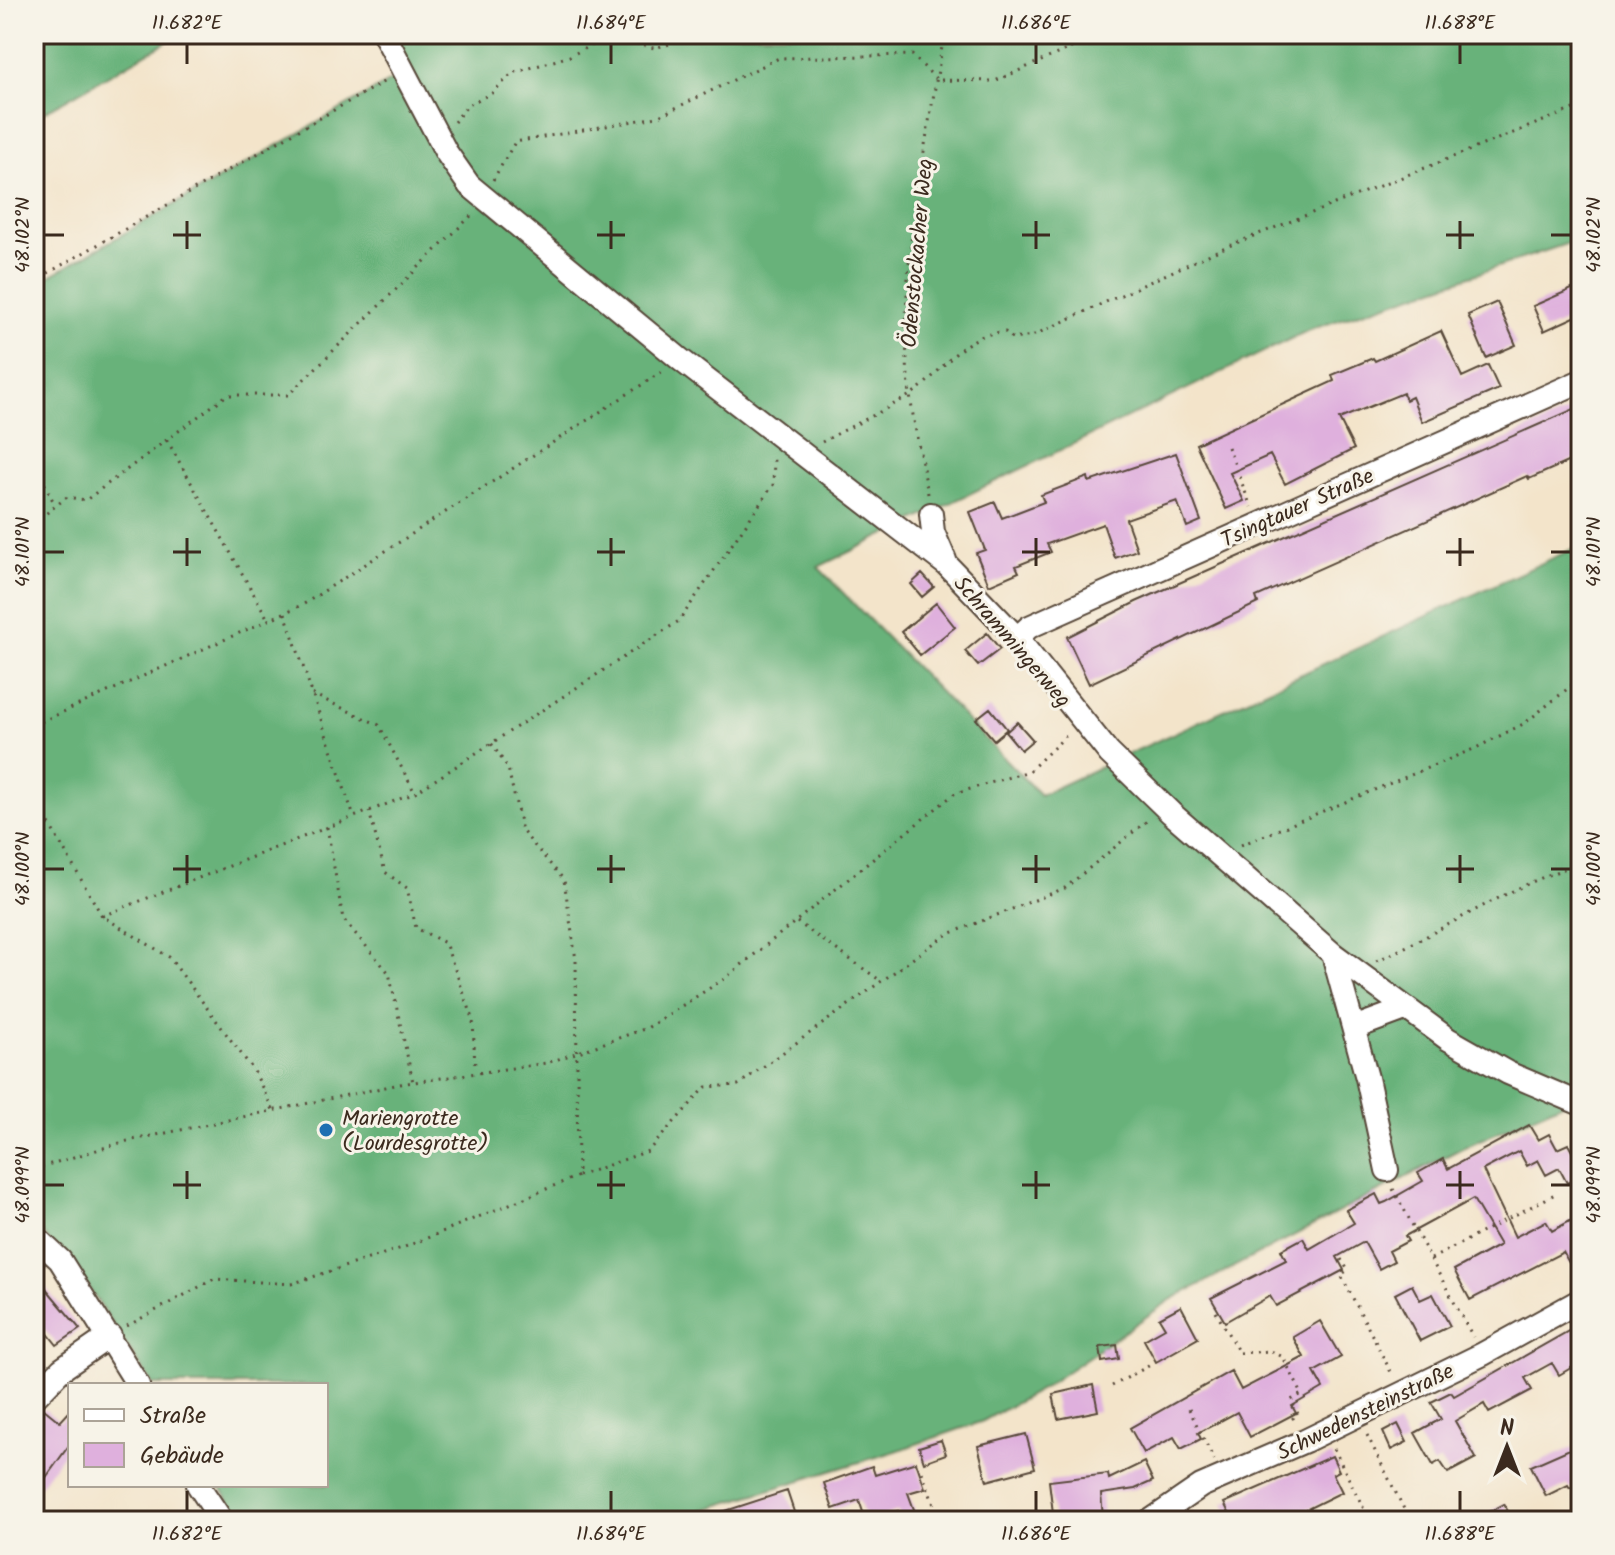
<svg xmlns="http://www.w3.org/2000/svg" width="1615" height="1555" font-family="Kalam,sans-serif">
  <rect width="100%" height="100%" fill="#f7f3e8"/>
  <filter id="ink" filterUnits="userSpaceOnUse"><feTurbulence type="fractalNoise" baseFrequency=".0125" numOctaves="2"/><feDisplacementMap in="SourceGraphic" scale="16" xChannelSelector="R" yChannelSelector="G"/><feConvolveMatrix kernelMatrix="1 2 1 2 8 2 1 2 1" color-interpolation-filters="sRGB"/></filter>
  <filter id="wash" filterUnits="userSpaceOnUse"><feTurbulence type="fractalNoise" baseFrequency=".006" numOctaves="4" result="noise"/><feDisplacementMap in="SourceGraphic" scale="32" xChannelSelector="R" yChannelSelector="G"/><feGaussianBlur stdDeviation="1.8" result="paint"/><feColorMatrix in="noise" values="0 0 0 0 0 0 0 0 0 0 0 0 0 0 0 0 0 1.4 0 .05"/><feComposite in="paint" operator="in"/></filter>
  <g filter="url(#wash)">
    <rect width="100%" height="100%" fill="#f3e4ca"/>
    <!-- forest -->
    <path fill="#68b27a" stroke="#526e4c" stroke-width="2" d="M34,34h146l-146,84z
      M393,34h1188v205l-272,91 -491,237 222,228 541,-250v550l-119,53 -290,151 -129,89 -60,33 -87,30 -229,70h-425l-23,-36h107v-100h-173l-65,-98 -54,-64v-938l363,-208z"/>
    <g id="blocks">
      <!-- building -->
      <path fill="#dfb0dd" d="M1581,285v29l-37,17 -11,-25z
        M1497,302l19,43 -30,13 -18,-43z
        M1441,331l21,46 26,-12 11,24 -77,33 -10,-25 -6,3 -3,-7 -64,26 15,30 -69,35 -15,-29 -40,18 14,28 -18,8 -30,-65 138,-63 -2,-6 41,-17 2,3z
        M1581,406v50l-52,23 -2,-3 -271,121 2,6 -169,81 -22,-47 69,-35z
        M1176,453l25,68 -14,6 -10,-26 -51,18 11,31 -22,8 -12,-34 -56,20 4,8 -35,14 3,6 -30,13 -13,-32 9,-3 -15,-38 25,-10 7,16 42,-16 -3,-7 47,-18 1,5z
        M922,574l12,13 -12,10 -11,-13z
        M936,603l19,24 -35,28 -19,-23z
        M987,633l13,16 -22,17 -13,-15z
        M990,708l17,21 -13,11 -18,-21z
        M1017,722l16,18 -12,10 -15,-18z
        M1529,1125l9,15 11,-6 8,15 11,-5 8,15 5,-3v19l-14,8 -8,-15 -13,7 -8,-15 -11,6 -8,-15 -36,19 32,67 31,-16 6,10 29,-16v42l-12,6 -6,-11 -93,48 -16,-30 46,-25 -27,-46 -68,37 3,5 -19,10 5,10 -15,8 -15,-27 -27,15 7,13 -68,36 -6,-10 -45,26 -14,-24 75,-38 -5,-10 22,-12 6,11 45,-26 -8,-13 30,-16 5,10 5,-2 37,-21 -5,-8 25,-14 5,10z
        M34,1274l46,55 -23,16 -16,-20 -7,4z
        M1412,1285l8,15 13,-6 17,32 -30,15 -25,-47z
        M1181,1306l17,32 -42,24 -12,-22 21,-12 -6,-10z
        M1320,1321l21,36 -27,15 9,16 -31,18 4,7 -46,24 -13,-25 -39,21 3,6 -20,10 -7,-12 -30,16 -14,-25 101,-57 10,19 63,-33 -11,-20z
        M1581,1324v38l-22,13 -7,-12 -27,15 7,12 -43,23 -5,-9 -29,17 21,37 -28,15 -8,-12 -7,4 -18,-32 26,-14 -10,-17 20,-10 3,4z
        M1117,1345l2,14 -17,3 -2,-15z
        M1093,1385l5,26 -40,8 -5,-25z
        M44,1409l16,13 10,-11v33l-36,50v-74z
        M1398,1424l9,18 -16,8 -8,-18z
        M1026,1434l9,34 -48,13 -9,-35z
        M941,1440l5,14 -22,8 -5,-15z
        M1581,1444v39l-11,5 -2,-3 -22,11 -15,-30z
        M1332,1456l7,15 -6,3 9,18 -59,29h-50l-9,-18z
        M916,1462l9,26 -17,5 8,22 -15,5 -3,-9 -32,10 -7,-21 -26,9 -9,-26 48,-17 3,9z
        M1144,1462l9,19 -18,8 -34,5 2,24 -49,3 -5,-40 59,-7 1,5z
        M787,1491l10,30h-92l-1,-3z
        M1504,1504l9,17h-41z"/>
    </g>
  </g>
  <g filter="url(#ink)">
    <use href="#blocks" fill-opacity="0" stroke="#574638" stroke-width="2"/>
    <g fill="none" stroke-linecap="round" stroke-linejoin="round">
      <defs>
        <path id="minor" d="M384,34l62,118 23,33 212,175 266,205 70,73 92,115 62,60 162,141 115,85 60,34 73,31
          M931,514l2,18 12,28
          M1017,638l12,-11 552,-246
          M1333,954l34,124 20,92
          M1354,1028l51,-19
          M34,1236l26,24 78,125
          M34,1398l28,-29 48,-33
          M198,1485l24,36
          M1150,1521l51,-35 104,-45 178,-87 98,-54"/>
      </defs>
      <!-- minor casing -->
      <use href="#minor" stroke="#574638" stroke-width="26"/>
      <!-- path -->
      <path stroke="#574638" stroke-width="3" stroke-dasharray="2 6" stroke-linecap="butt" d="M454,122l14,-17 24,-12 21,-20 57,-17 33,-17h16l35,9 55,-14
        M493,180l22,-38 142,-25 122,-59 133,-3 25,25 58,1 108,-47
        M34,281l351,-200
        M167,440l102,181
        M822,442c29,-16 60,-30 88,-47 35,-22 49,-62 95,-63l8,7 19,-3 189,-87 360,-143
        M1228,447l23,60
        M34,462l21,43
        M928,494c-8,-44 -19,-88 -21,-133 -6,-109 20,-220 37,-327
        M34,523l33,-26 19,3 141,-105h61l185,-181
        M285,613l69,204
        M312,694l67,31 36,68
        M34,725l270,-121 359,-233
        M34,805l10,10 58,101 67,41 85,114 20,41
        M369,811l16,61 22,16 9,40 29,15 28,75 2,52
        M327,827l16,92 46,54 24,109
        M1241,845l235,-97 49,-25 56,-45
        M102,916l313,-123 264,-172 94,-136 1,-27
        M797,922l84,59
        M1376,961c69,-31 133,-75 205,-98
        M34,1169l89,-27 277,-58 147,-21 100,-35 77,-49 230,-185 75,-23 39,-37
        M578,1176l70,-25 58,-64 32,-2 206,-149 121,-48 83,-68
        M1393,1189l80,148
        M1341,1259l7,11 -7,5 52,101
        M1431,1259l124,-65
        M1216,1312l23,41 32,-2 12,6 19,37 -11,6 7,14 -5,4 2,4
        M127,1326l87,-47 77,5 114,-37 173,-71 -2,-216 -12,-80 -42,-49 -14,-63 -17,-25
        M1112,1386l42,-23
        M1189,1409l25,51
        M1367,1435l43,86
        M1334,1449l36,72
        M922,1472l12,33
        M1527,1519l1,2
        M690,1521h1"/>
      <!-- minor -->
      <use href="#minor" stroke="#fff" stroke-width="22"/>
    </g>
  </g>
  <!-- ticks -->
  <path fill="none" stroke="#3b2a1e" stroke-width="3" d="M187,44v20M611,44v20M1036,44v20M1460,44v20M187,221v28M611,221v28M1036,221v28M1460,221v28M44,235h20M173,235h28M597,235h28M1022,235h28M1446,235h28M1551,235h20M187,538v28M611,538v28M1036,538v28M1460,538v28M44,552h20M173,552h28M597,552h28M1022,552h28M1446,552h28M1551,552h20M187,855v28M611,855v28M1036,855v28M1460,855v28M44,869h20M173,869h28M597,869h28M1022,869h28M1446,869h28M1551,869h20M187,1171v28M611,1171v28M1036,1171v28M1460,1171v28M44,1185h20M173,1185h28M597,1185h28M1022,1185h28M1446,1185h28M1551,1185h20M187,1491v20M611,1491v20M1036,1491v20M1460,1491v20"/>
  <!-- markers -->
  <circle fill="#1f6fb2" stroke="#f7f3e8" stroke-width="3" cx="326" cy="1130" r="8"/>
  <g text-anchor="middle" stroke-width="6" stroke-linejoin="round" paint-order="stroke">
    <!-- street labels -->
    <g font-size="22" fill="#3b2a1e" stroke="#f7f3e8">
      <text transform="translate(916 253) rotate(-85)" y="8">Ödenstockacher Weg</text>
      <text transform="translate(1297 507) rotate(-24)" y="8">Tsingtauer Straße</text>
      <text transform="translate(1013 641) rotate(49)" y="8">Schrammingerweg</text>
      <text transform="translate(1365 1411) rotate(-26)" y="8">Schwedensteinstraße</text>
    </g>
    <!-- poi labels -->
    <g font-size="22" fill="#3b2a1e" stroke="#f7f3e8" text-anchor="start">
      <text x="342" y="1125">Mariengrotte<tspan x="342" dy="25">(Lourdesgrotte)</tspan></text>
    </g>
  </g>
  <!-- margin -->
  <rect width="1615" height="1555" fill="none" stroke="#f7f3e8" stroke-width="88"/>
  <!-- legend -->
  <rect x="68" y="1383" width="260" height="104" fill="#f7f3e8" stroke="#aca397" stroke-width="2"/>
  <rect x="84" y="1409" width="40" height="12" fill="#ffffff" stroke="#aca397" stroke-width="2"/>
  <text x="140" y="1423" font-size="24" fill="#3b2a1e">Straße</text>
  <rect x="84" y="1443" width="40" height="24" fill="#dfb0dd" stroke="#aca397" stroke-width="2"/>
  <text x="140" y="1463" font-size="24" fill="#3b2a1e">Gebäude</text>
  <!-- north arrow -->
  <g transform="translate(1507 1447)" stroke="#f7f3e8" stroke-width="6" paint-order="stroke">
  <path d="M0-6L14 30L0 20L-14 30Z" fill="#3b2a1e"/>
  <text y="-12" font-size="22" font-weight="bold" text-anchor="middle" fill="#3b2a1e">N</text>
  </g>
  <rect x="44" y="44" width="1527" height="1467" fill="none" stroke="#3b2a1e" stroke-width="3"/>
  <g font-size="20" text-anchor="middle" fill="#3b2a1e">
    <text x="187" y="29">11.682°E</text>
    <text x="611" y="29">11.684°E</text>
    <text x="1036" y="29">11.686°E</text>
    <text x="1460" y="29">11.688°E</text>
    <text transform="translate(22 235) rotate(-90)" y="7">48.102°N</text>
    <text transform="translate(1593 235) rotate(-90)" y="7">48.102°N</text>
    <text transform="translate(22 552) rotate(-90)" y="7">48.101°N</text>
    <text transform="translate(1593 552) rotate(-90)" y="7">48.101°N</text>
    <text transform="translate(22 869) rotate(-90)" y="7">48.100°N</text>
    <text transform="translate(1593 869) rotate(-90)" y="7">48.100°N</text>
    <text transform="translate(22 1185) rotate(-90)" y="7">48.099°N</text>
    <text transform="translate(1593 1185) rotate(-90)" y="7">48.099°N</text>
    <text x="187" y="1540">11.682°E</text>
    <text x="611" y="1540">11.684°E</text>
    <text x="1036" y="1540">11.686°E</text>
    <text x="1460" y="1540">11.688°E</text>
  </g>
</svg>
